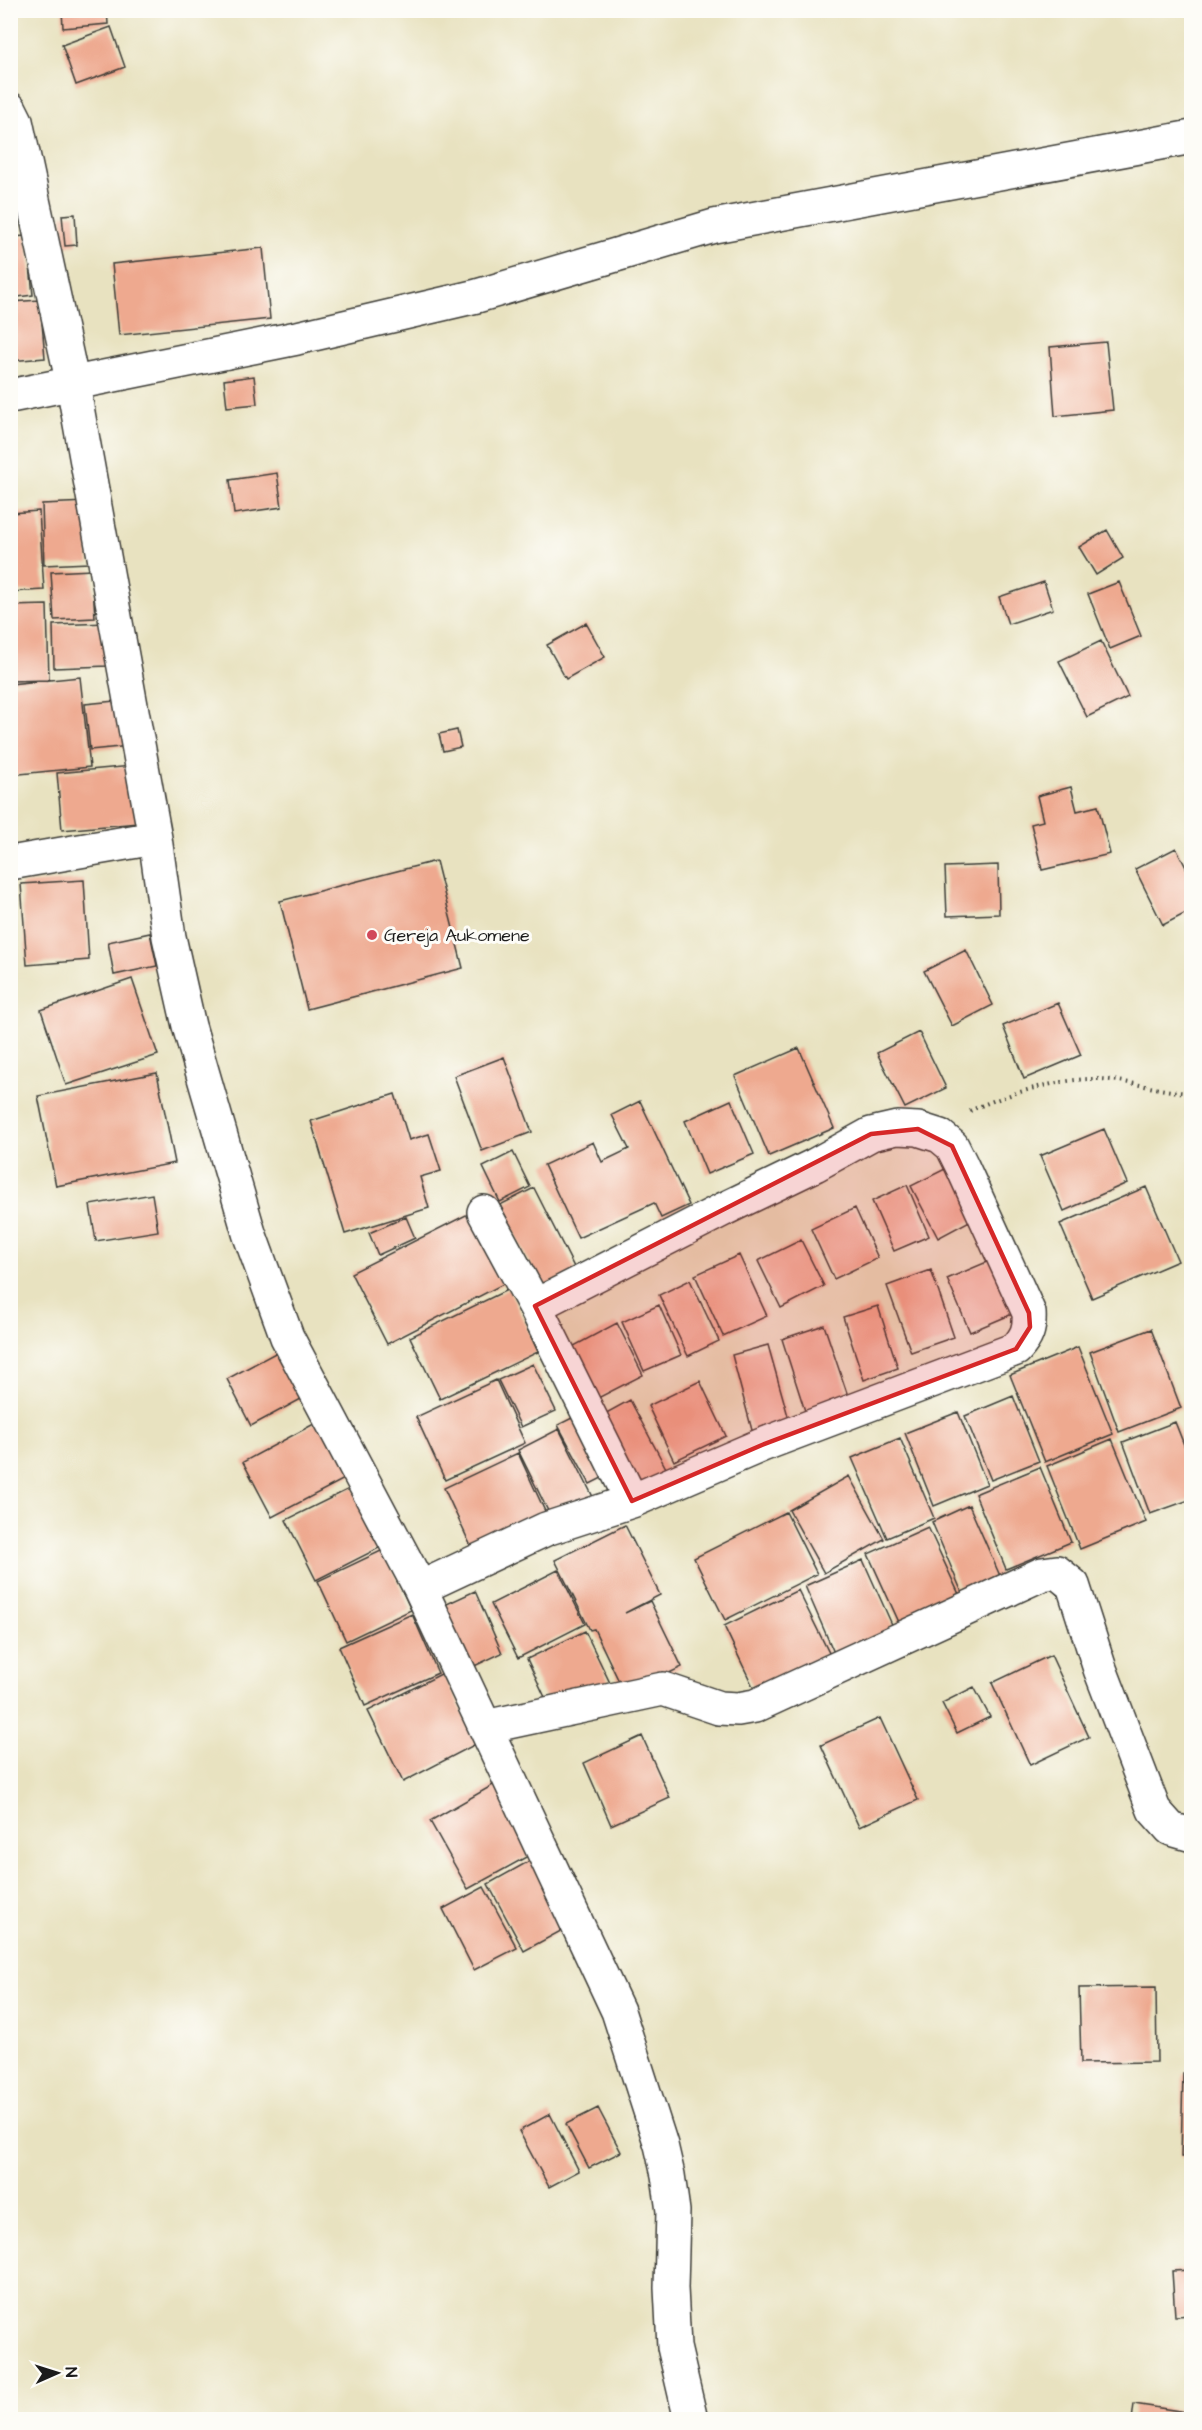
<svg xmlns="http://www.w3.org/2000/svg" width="1202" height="2430" font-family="'Architects Daughter',sans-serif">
  <rect width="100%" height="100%" fill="#fdfcf7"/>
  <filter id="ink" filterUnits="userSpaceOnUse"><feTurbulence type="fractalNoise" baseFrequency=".0167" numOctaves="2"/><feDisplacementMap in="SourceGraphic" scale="12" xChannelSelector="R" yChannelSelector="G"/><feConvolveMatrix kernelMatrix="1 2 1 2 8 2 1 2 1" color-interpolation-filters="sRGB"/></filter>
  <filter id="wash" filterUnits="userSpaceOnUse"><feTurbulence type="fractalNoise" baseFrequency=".008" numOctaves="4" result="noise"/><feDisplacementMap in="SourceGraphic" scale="24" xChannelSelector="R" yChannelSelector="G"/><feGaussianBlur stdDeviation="1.35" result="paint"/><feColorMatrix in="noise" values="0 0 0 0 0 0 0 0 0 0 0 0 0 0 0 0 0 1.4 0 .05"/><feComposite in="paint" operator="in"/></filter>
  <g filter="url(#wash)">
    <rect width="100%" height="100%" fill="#e8e2c0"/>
    <g id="blocks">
      <!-- building -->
      <path fill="#eea98f" d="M62,10h45l1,14 -45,4z
        M111,27l14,40 -49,18 -14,-40z
        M75,214l2,31 -12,1 -3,-31z
        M27,236l6,59 -23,3v-61z
        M263,248l7,71 -151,16 -7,-71z
        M40,300l5,58 -35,3v-59z
        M1106,342l7,68 -58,6 -5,-69z
        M254,376l3,28 -30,3 -3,-27z
        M277,473l5,34 -48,7 -4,-34z
        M87,502l2,61 -45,2 -2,-61z
        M39,511l5,79 -34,2v-79z
        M1107,530l16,28 -27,17 -17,-28z
        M92,570l3,48 -41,2 -3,-48z
        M1044,582l9,27 -45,15 -9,-27z
        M1119,582l22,54 -31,13 -22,-55z
        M47,605l2,75 -39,1v-75z
        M107,623l1,43 -54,2 -1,-43z
        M586,623l19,34 -39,22 -19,-34z
        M1101,641l27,56 -41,20 -28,-56z
        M80,677l10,90 -80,8v-91z
        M125,700l5,46 -40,4 -5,-46z
        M457,730l4,17 -18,4 -4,-17z
        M132,766l6,57 -76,7 -5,-57z
        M1071,787l6,24 21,-5 12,48 -68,16 -11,-46 12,-3 -6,-25z
        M1176,848l16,31v31l-29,15 -28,-56z
        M436,861l27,107 -156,41 -27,-108z
        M998,865l1,49 -52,2 -2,-49z
        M84,880l5,80 -62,5 -6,-81z
        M150,933l7,33 -43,9 -6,-33z
        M966,950l27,55 -41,21 -28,-55z
        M132,979l26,76 -92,30 -25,-75z
        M1058,1003l23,52 -57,24 -21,-53z
        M919,1032l27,56 -41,20 -28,-55z
        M799,1048l35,80 -65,28 -34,-80z
        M504,1057l28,75 -50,19 -28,-75z
        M157,1073l18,90 -119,23 -18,-90z
        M395,1094l14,46 20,-6 12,37 -21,6 9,31 -84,26 -34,-113z
        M731,1100l23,54 -47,20 -22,-53z
        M640,1101l49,104 -28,13 -7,-15 -76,35 -34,-73 49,-23 9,20 27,-13 -17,-34z
        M1104,1129l23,54 -63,28 -24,-55z
        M513,1152l17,35 -30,15 -17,-35z
        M953,1165l26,51 -41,22 -27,-52z
        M907,1185l22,51 -35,15 -22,-50z
        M1146,1187l32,74 -86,37 -32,-74z
        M534,1188l47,93 -34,17 -47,-93z
        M152,1194l6,37 -62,10 -6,-36z
        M855,1208l23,50 -44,21 -23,-50z
        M476,1210l35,70 -124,64 -36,-71z
        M406,1217l9,21 -37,17 -9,-22z
        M801,1240l23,46 -43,22 -23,-47z
        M739,1255l28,61 -44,20 -28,-61z
        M994,1259l23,53 -47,20 -23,-53z
        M931,1270l23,67 -43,15 -24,-66z
        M690,1280l29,61 -31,15 -29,-61z
        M509,1289l29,63 -98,47 -30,-62z
        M659,1305l22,50 -37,16 -22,-49z
        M878,1306l20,62 -34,12 -21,-63z
        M617,1323l26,52 -45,23 -26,-51z
        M824,1325l24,71 -43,15 -23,-72z
        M1151,1329l30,79 -62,24 -29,-80z
        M768,1345l22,78 -37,11 -21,-79z
        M1078,1347l35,87 -68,28 -35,-87z
        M279,1351l24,47 -52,28 -24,-47z
        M533,1364l23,47 -35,16 -23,-47z
        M496,1380l29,63 -80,37 -29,-63z
        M700,1381l26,55 -52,25 -26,-55z
        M1013,1396l26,65 -48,19 -26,-64z
        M630,1400l39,74 -30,17 -40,-74z
        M958,1412l29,72 -53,22 -29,-73z
        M578,1415l30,60 -18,9 -32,-59z
        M325,1418l29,56 -82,43 -29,-55z
        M1175,1422l17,43v34l-42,15 -27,-72z
        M559,1429l34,68 -42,20 -33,-67z
        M900,1438l34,80 -47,20 -35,-80z
        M1112,1439l34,83 -66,27 -33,-83z
        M518,1453l31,67 -74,35 -31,-67z
        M1040,1467l31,75 -65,27 -31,-75z
        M849,1476l35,63 -60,34 -35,-63z
        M353,1487l30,59 -67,34 -30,-60z
        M969,1505l35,80 -38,17 -34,-80z
        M786,1512l31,62 -92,46 -31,-62z
        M625,1525l35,70 -35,18 25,-12 32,66 -57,27 -31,-65 -4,1 -35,-70z
        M928,1527l35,76 -60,28 -35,-77z
        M383,1550l28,60 -65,31 -28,-60z
        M863,1560l31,69 -59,26 -30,-69z
        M558,1570l27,54 -67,34 -27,-54z
        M798,1590l34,69 -75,36 -33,-69z
        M475,1591l27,62 -36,17 -28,-62z
        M412,1614l26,59 -73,33 -26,-59z
        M585,1631l25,52 -58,29 -25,-53z
        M1051,1655l38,82 -59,28 -38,-82z
        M443,1673l35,70 -75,39 -35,-71z
        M974,1687l16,30 -33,16 -15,-30z
        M880,1718l38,82 -59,27 -38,-82z
        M642,1736l28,62 -59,27 -27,-62z
        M500,1781l39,69 -71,39 -38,-68z
        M533,1859l37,67 -46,25 -36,-67z
        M484,1887l33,61 -43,22 -31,-61z
        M1156,1987l1,75 -76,1 -2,-75z
        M1183,2073h9v84h-11z
        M598,2108l23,44 -32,16 -23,-44z
        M550,2114l29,57 -30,16 -30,-56z
        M1192,2270v45l-17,1 -3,-45z
        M1134,2404l58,9v7h-60z"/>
    </g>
  </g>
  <g filter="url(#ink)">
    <use href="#blocks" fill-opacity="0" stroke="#3b3a35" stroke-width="1.5"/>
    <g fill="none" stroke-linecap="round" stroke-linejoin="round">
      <defs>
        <path id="minor" d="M10,109l6,12 57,264 82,453 14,99 20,89 60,207 38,104 133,251 198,423 43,134 7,30 5,36 -2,77 3,59 17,73
          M10,396l287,-58 180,-42 237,-70 478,-89
          M10,863l145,-25
          M535,1306l189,-97 91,-44 56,-31 26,-6 21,1 22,7 12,10 10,20 67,147c1,16 -2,24 -13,36l-254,96 -130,56
          M420,1588l126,-59 86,-28 -97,-195 -51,-94
          M485,1727l178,-38 56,19 19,1 17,-3 287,-132 15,-2 16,13 27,84 54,141 17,19 21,6"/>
      </defs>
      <!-- minor casing -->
      <use href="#minor" stroke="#3b3a35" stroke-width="36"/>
      <!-- path -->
      <path stroke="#3b3a35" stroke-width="4" stroke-dasharray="1.5 4.5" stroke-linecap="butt" d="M970,1111c29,-15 89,-32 121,-32 33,-1 67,13 101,14"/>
      <!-- minor -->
      <use href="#minor" stroke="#fff" stroke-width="33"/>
    </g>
  </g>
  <!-- marked area -->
  <path fill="#d62828" fill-opacity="0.2" stroke="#d62828" stroke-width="4.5" stroke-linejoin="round" d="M918,1129l34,17 77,167 1,14 -14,22 -254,96 -130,56 -97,-195 336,-172z"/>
  <!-- markers -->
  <circle fill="#d1495b" stroke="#fdfcf7" stroke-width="2" cx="372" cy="935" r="6"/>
  <g text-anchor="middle" stroke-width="6" stroke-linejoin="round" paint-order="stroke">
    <!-- poi labels -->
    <g font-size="18" fill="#1c1c1c" stroke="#fdfcf7" text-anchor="start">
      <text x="384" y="941">Gereja Aukomene</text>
    </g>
  </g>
  <!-- margin -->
  <rect width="1202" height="2430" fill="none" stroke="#fdfcf7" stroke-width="36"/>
  <!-- north arrow -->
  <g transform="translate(57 2373) rotate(87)" stroke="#fdfcf7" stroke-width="4.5" paint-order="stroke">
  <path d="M0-4.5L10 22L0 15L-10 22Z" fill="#1c1c1c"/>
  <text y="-9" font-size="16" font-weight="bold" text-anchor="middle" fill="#1c1c1c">N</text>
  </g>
</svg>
